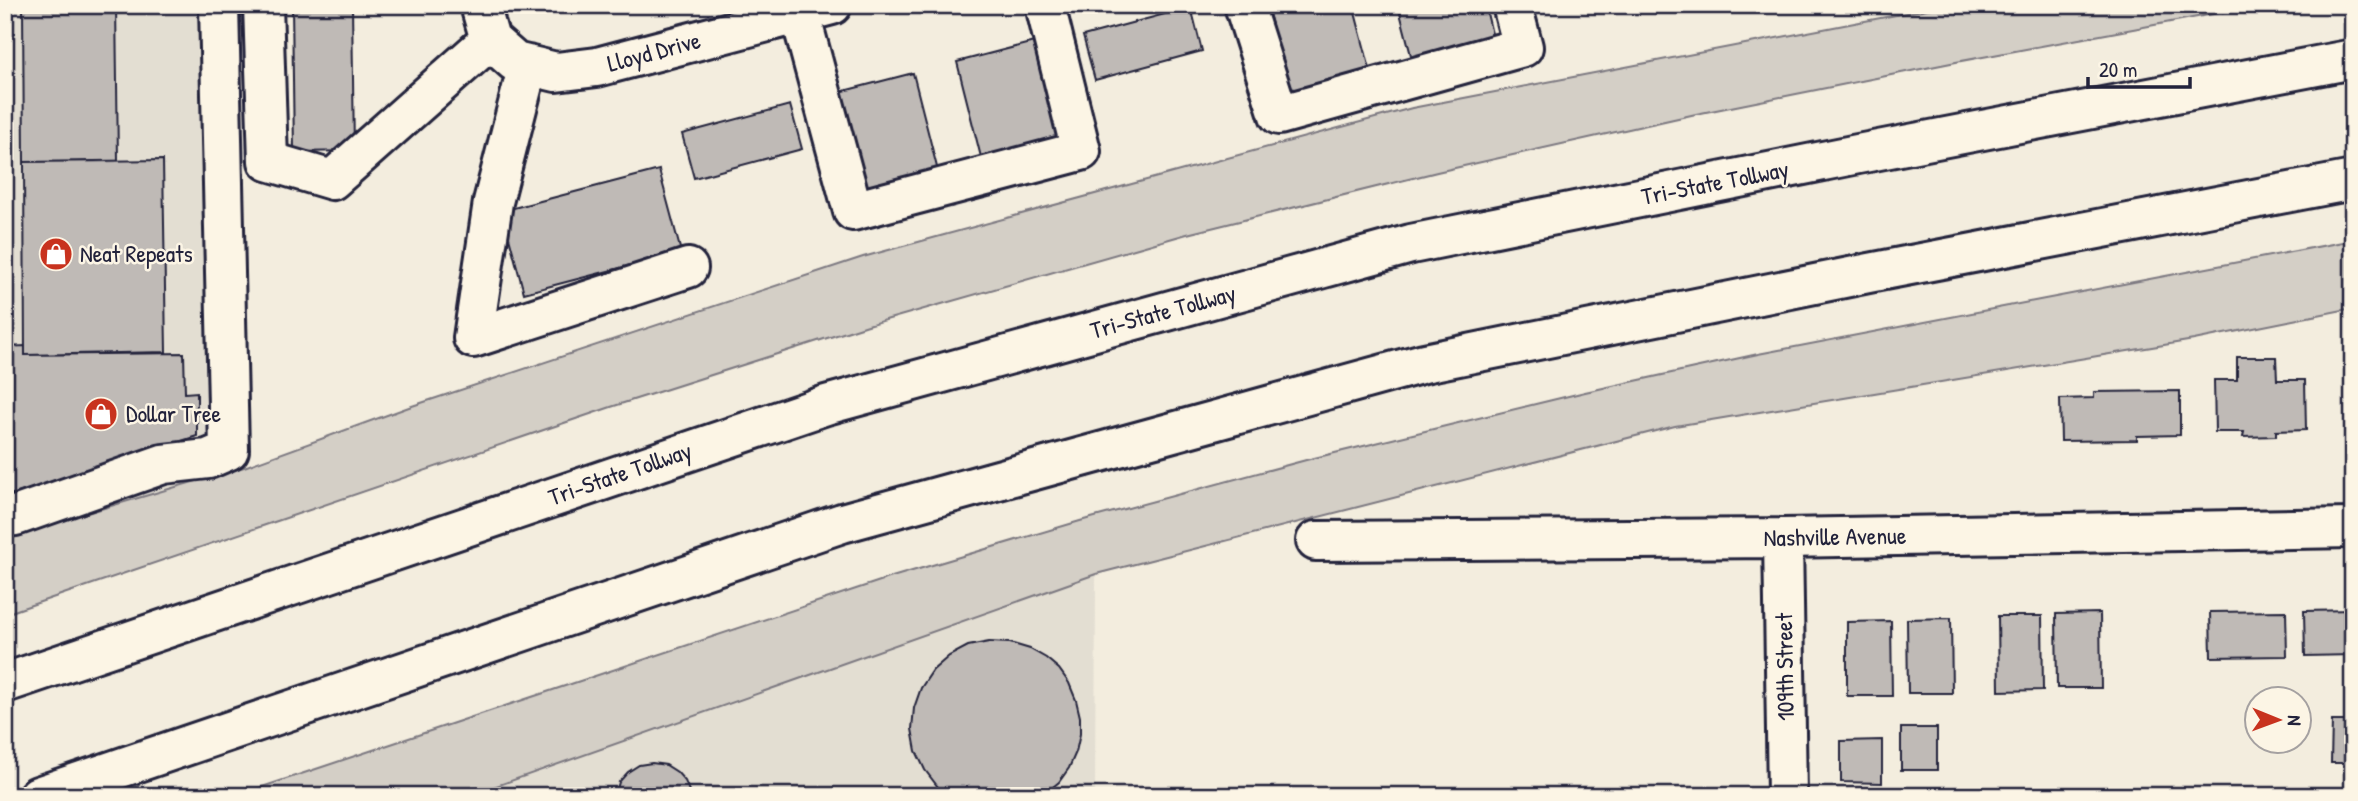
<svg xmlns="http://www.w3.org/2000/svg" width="2358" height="801" font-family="'Patrick Hand',sans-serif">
  <rect width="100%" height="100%" fill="#f3edde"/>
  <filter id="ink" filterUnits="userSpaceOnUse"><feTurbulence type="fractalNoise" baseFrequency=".0143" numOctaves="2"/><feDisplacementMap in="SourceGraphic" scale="14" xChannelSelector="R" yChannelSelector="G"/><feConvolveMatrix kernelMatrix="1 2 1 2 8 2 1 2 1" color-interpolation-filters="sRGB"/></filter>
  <g filter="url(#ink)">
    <!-- built -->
    <path fill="#e3ded2" d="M5,5h235l4,462 -239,70z
      M1096,574l-1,222h-627z"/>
    <!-- green -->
    <path fill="#d4cfc6" stroke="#7b7880" stroke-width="2" d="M1948,5h314l-306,57 -260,52 -259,58 -250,62 -319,91 -257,82 -606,207v-77l239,-70 165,-60 454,-150 549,-149z
      M2353,240v68l-159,32 -519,86 -579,148 -628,222h-233l657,-219 188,-56 226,-61 279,-68 173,-38z"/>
    <!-- building -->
    <path fill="#bfbab6" stroke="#22223b" stroke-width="2" d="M23,5h93l2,156 -94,1z
      M292,5h60l2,146 -60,1z
      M1267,5h86l18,68 -82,21z
      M1398,5h87l9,37 -81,21z
      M1191,7l11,44 -107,29 -12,-44z
      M1038,41l28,111 -81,21 -28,-111z
      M913,73l28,110 -81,21 -28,-110z
      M790,105l12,44 -108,29 -12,-44z
      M163,160l3,192 -141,3 -1,-193z
      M659,170l22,82 -157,41 -22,-82z
      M25,346v9l159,-2 1,40 12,-1v44l-182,58h-10v-147z
      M2237,357h39l1,23h28l1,50 -30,1v5l-33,1 1,-5h-29l-1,-52h23z
      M2180,391v44l-43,1v4l-76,1 -1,-42 34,-1v-6z
      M2353,610v45l-48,1 -1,-45z
      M2286,611l1,45 -76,1 -1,-45z
      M2100,613l1,75h-44l-1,-74z
      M1998,616h44l1,74 -44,1z
      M1951,618l1,75h-44l-1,-74z
      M1891,621l1,75h-45v-74z
      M989,642l21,1 20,6 16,9 13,11 10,14 7,17 4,17v17l-4,18 -7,16 -10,14 -17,14h-92l-12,-9 -13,-17 -9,-19 -4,-22 2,-21 7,-20 12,-18 16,-14 19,-10z
      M2332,721h21v42h-22z
      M1901,728h36v42h-36z
      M1882,740v43l-41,-1v-41z
      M652,763l14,2 11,7 8,9 6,15h-76l4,-14 9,-10 11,-7z"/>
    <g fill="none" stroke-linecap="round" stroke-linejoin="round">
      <defs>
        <path id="minor" d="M263,5l5,156 64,19 158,-140
          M480,5l10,35 25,22 41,10 41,-5 235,-62
          M1244,5l35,110 244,-68 -11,-42
          M800,14l53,197 228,-60 -36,-146
          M528,65l-35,137 -20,136 215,-70
          M5,517l10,-1 148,-52 45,-5 21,-9 -10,-445
          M1783,538l4,258
          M1316,541l467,-3 570,-10"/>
        <path id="highway" d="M5,683l821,-278 585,-161 447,-90 495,-95
          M38,796l804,-273 582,-160 445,-90 484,-93"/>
      </defs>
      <!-- minor casing -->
      <use href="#minor" stroke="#22223b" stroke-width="44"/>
      <!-- highway casing -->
      <use href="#highway" stroke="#22223b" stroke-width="44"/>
      <!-- minor -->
      <use href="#minor" stroke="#fcf5e5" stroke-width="38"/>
      <!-- highway -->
      <use href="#highway" stroke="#fcf5e5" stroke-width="38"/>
    </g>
  </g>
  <!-- icons -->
  <defs>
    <symbol id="shop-disc" viewBox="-11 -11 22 22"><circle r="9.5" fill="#c8321e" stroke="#fcf5e5"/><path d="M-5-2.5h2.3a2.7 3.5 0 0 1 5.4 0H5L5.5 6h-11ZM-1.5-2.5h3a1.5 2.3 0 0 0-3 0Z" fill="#fff"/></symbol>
  </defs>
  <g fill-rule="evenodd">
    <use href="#shop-disc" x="37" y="235" width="38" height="38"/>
    <use href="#shop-disc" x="82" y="395" width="38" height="38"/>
  </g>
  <g text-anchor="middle" stroke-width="5" stroke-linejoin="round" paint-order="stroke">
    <!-- street labels -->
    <g font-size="24" fill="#22223b" stroke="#fcf5e5">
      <text transform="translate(654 52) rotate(-15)" y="8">Lloyd Drive</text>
      <text transform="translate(1715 183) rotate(-11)" y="8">Tri-State Tollway</text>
      <text transform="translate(1163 312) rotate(-15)" y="8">Tri-State Tollway</text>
      <text transform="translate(620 474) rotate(-19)" y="8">Tri-State Tollway</text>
      <text transform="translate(1835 537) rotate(-1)" y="8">Nashville Avenue</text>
      <text transform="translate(1785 667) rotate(-91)" y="8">109th Street</text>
    </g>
    <!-- poi labels -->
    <g font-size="24" fill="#22223b" stroke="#fcf5e5" text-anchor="start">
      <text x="80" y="262">Neat Repeats</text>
      <text x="126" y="422">Dollar Tree</text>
    </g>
  </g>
  <!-- margin -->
  <rect width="2358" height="801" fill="none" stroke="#fcf5e5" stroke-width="28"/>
  <rect x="14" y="14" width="2330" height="773" fill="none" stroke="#22223b" stroke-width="2.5" filter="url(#ink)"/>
  <!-- north arrow -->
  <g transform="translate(2278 720) rotate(91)"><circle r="33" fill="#fcf5e5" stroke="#a5a1a1" stroke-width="2"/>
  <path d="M0-5L12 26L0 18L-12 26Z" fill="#c8321e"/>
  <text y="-10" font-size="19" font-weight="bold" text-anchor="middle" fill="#22223b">N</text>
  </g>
  <!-- scale -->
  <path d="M2088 77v10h102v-10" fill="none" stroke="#22223b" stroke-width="3.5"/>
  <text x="2099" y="77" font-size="21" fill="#22223b" stroke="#fcf5e5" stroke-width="5" paint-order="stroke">20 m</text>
</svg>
